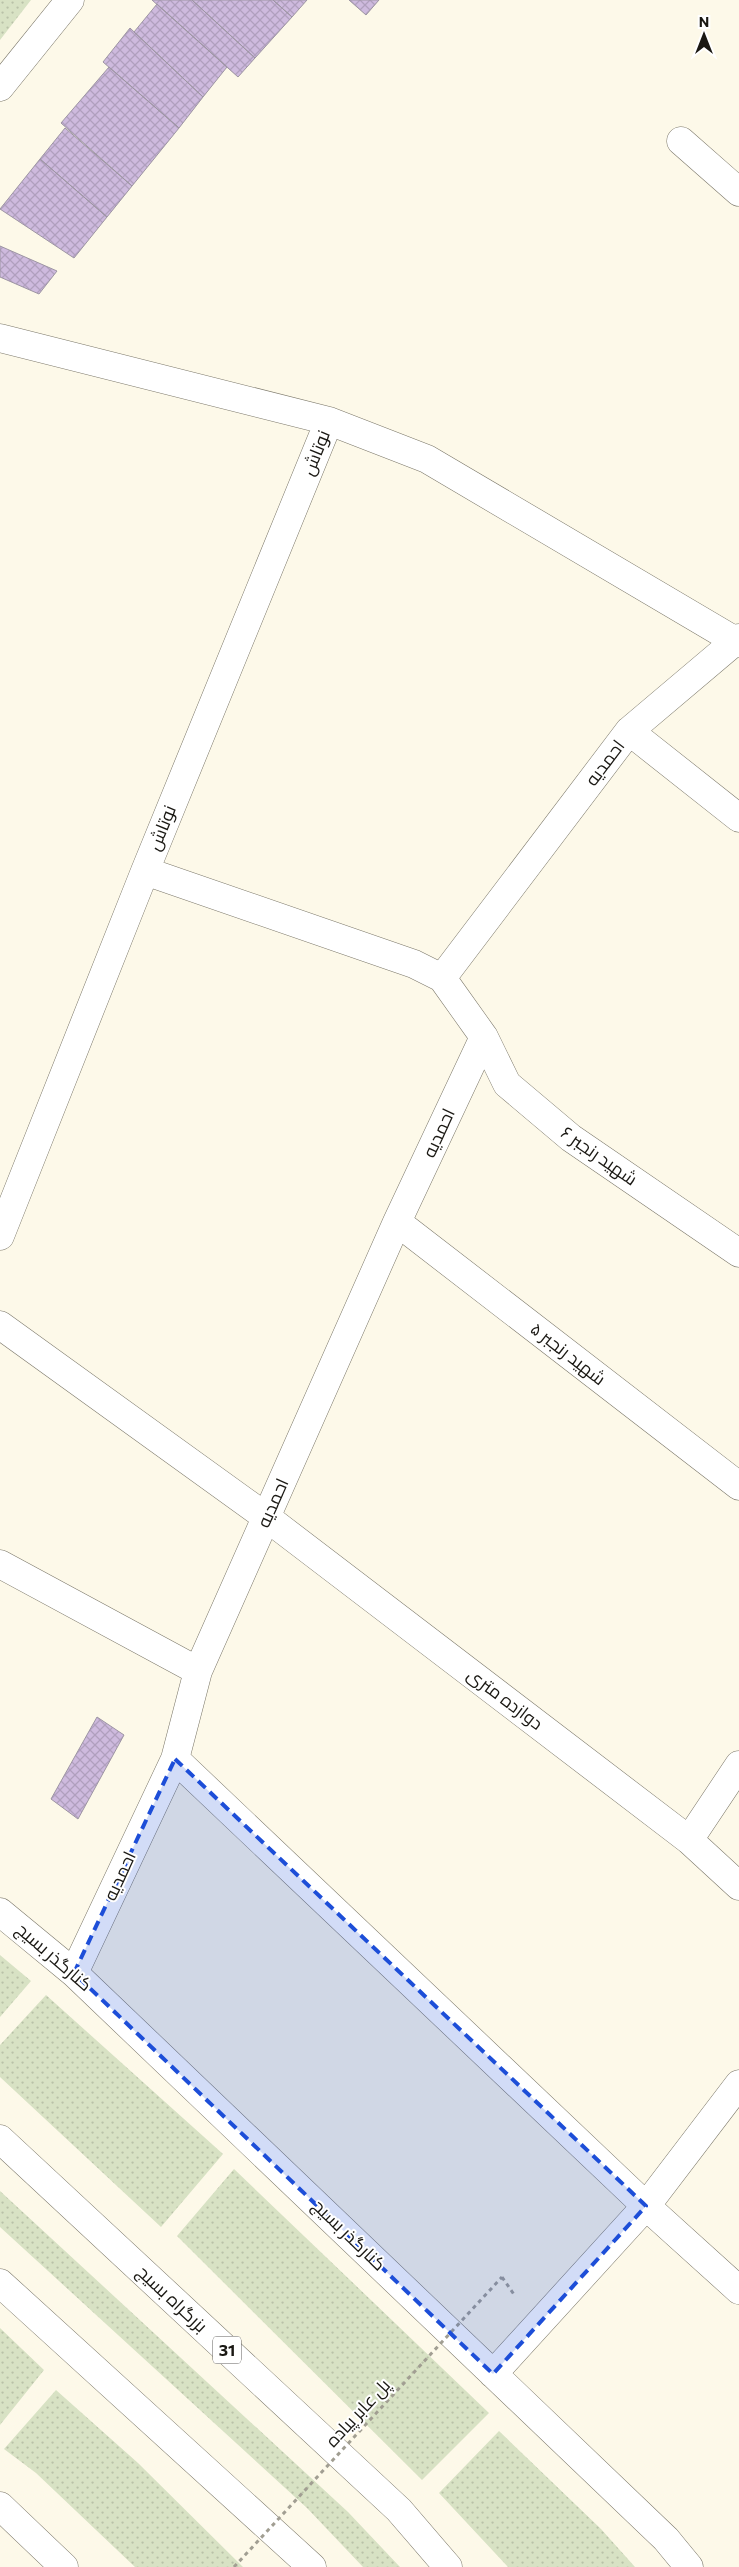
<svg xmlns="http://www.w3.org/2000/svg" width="739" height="2567" font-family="Commissioner,Cairo,sans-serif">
  <defs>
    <pattern id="green-dots" width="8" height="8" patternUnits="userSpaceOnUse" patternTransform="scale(1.25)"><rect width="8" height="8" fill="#d8e2c4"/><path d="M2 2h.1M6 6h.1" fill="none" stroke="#b9c1a8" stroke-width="1.8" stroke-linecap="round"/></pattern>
    <pattern id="building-cross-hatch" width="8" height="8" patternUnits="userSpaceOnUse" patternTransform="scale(1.25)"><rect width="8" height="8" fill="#cebade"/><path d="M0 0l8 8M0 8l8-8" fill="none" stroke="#b09fbe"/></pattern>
  </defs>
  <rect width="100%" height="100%" fill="#fdf9e9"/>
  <!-- green -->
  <path fill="url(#green-dots)" d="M0,0h31l-31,40z
    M0,1955l31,26 -31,36z
    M46,1995l177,159 -62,73 -161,-150v-32z
    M234,2169l255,244 -67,67 -245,-244z
    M0,2191l348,321 52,55h-37l-56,-59 -307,-281z
    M0,2328l44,42 -44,55z
    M56,2390l82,73 105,104h-108l-99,-94 -32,-24z
    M499,2431l102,98 34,38h-127l-69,-74z"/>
  <!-- building -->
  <path fill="url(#building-cross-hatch)" stroke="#9d95a3" d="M152,0h40l63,58 -17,19z
    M192,0h81l19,17 -37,41z
    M273,0h34l-15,17z
    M349,0h30l-13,15z
    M157,4l70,63 -24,30 -69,-65z
    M130,28l73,69 -24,31 -76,-66z
    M109,67l70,61 -47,58 -71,-63z
    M65,128l67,58 -25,31 -67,-58z
    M40,159l67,58 -33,41 -74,-49z
    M0,246l57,25 -18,23 -39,-17z
    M97,1717l27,18 -46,84 -27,-20z"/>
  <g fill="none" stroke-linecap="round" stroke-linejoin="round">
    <defs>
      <path id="minor" d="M681,141l58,51
        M0,338l329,83 98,38 312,184
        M629,731l110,87
        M145,871l269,93 28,14 42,59 23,47 64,54 168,115
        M442,978l187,-247 110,-93
        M397,1222l342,264
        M0,1236l145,-365 184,-450
        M0,1325l266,192 423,323 50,46
        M0,1564l198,107
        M175,1759l471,447 93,84
        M689,1840l50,-75
        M0,1912l74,61 592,566 23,28
        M74,1973l101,-214 23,-88 199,-449 87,-185
        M493,2374l153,-168 93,-122
        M0,2506l64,61"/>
      <path id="major" d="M0,87l70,-87"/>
      <path id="highway" d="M0,2139l399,371 49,57
        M0,2283l312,284"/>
    </defs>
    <!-- minor casing -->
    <use href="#minor" stroke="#7b7769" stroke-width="29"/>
    <!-- major casing -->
    <use href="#major" stroke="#7b7769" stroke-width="29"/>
    <!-- highway casing -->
    <use href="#highway" stroke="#7b7769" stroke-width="29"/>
    <!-- path -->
    <path stroke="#a19e92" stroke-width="3" stroke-dasharray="4 4" stroke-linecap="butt" d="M502,2277l13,19"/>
    <!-- minor -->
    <use href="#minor" stroke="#fff" stroke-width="28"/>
    <!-- major -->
    <use href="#major" stroke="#fff" stroke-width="28"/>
    <!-- highway -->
    <use href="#highway" stroke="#fff" stroke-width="28"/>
    <!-- path-bridge -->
    <path stroke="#a19e92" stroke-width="3" stroke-dasharray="4 4" stroke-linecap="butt" d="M234,2567l268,-290"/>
  </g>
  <!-- marked area -->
  <path fill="#1d4ed8" fill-opacity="0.2" stroke="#1d4ed8" stroke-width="4" stroke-dasharray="10 6" stroke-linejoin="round" d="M175,1759l471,447 -153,168 -419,-401z"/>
  <g text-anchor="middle" stroke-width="4" stroke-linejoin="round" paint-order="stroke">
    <!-- shield labels -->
    <rect fill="#fff" stroke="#5f5d5a" stroke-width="1" x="213" y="2336.5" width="28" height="27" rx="4"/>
    <g font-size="16" font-weight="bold" fill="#1a1813">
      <text x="227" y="2356">31</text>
    </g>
    <!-- street labels -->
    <g font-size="18" fill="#1a1813" stroke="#fff">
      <text transform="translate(316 453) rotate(-68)" y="6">نوتاش</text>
      <text transform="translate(605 763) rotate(-53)" y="6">احمدیه</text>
      <text transform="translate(162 828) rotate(-68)" y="6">نوتاش</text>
      <text transform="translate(439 1133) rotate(-65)" y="6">احمدیه</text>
      <text transform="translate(599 1156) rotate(35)" y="6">شهید رنجبر ۶</text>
      <text transform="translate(568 1354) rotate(38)" y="6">شهید رنجبر ۵</text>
      <text transform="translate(273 1503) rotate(-66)" y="6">احمدیه</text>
      <text transform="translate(505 1699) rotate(37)" y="6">دوازده متری</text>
      <text transform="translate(120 1876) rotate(-65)" y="6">احمدیه</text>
      <text transform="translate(54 1957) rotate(41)" y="6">کنارگذر بسیج</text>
      <text transform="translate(349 2235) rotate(44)" y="6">کنارگذر بسیج</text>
      <text transform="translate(172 2299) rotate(43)" y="6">بزرگراه بسیج</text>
      <text transform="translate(358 2413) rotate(-47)" y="6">پل عابر پیاده</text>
    </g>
  </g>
  <!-- north arrow -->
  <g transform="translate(704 35)" stroke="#ffffff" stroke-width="4" paint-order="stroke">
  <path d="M0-4L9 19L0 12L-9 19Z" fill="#1a1813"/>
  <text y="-8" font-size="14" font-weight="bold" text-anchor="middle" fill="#1a1813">N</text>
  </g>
</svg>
